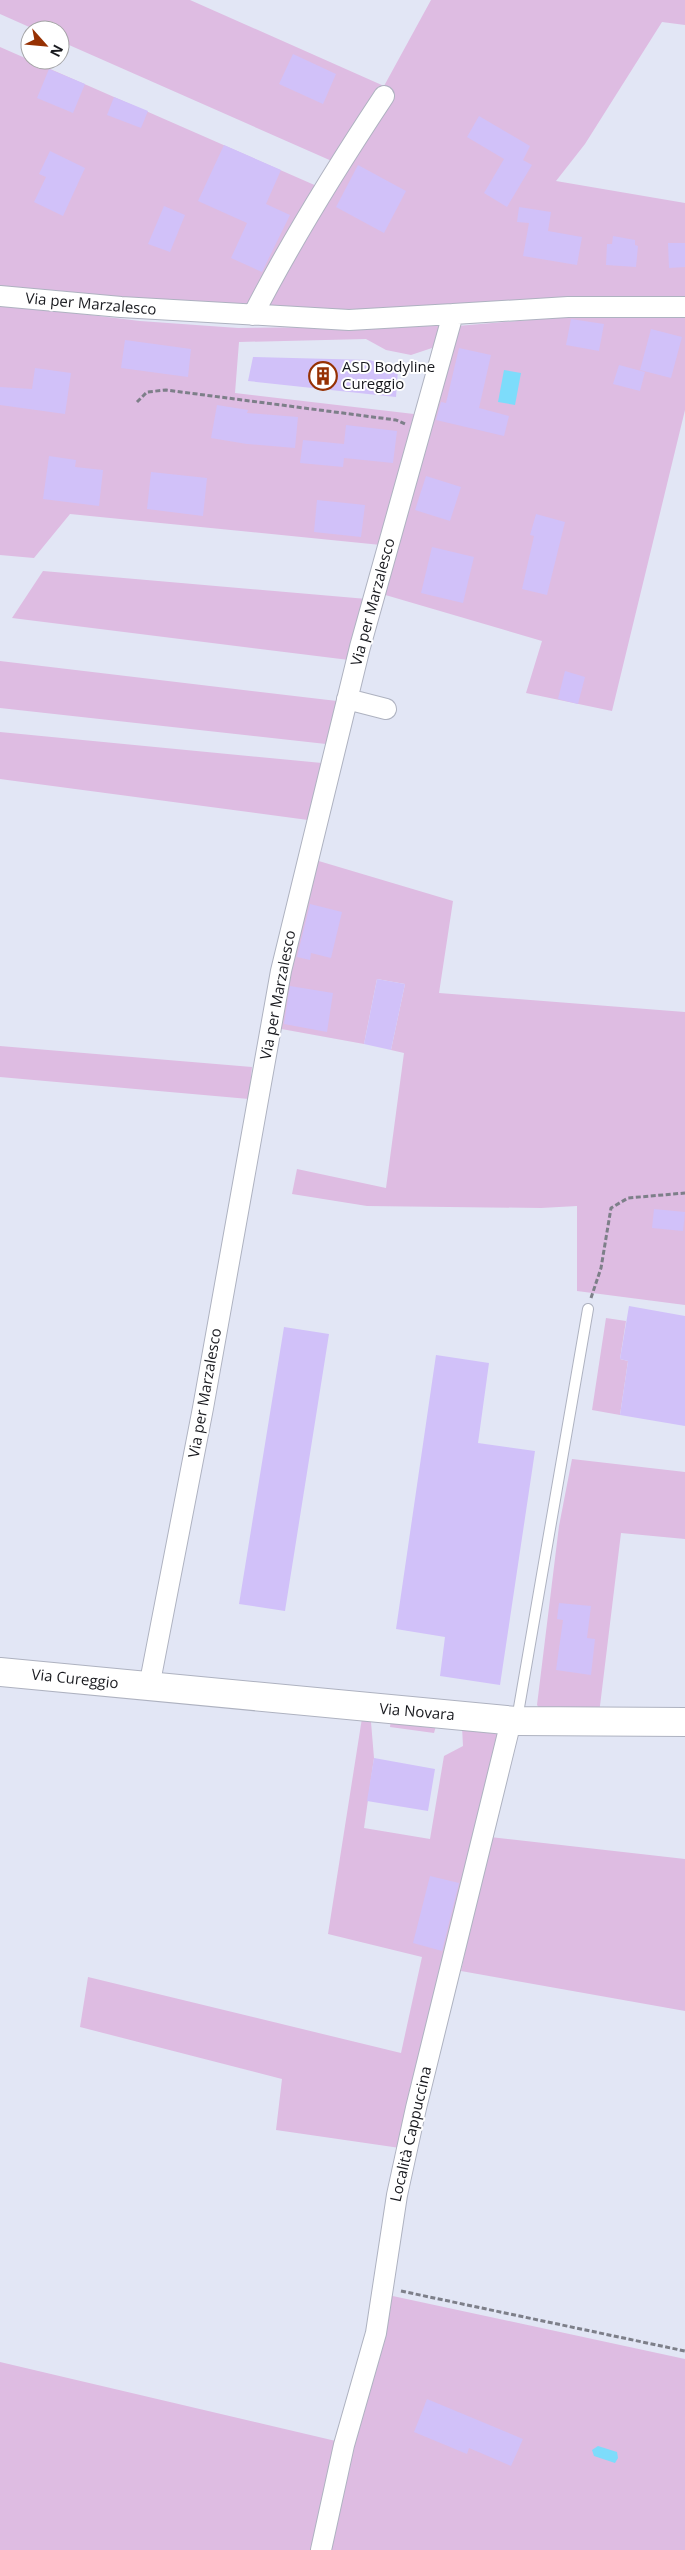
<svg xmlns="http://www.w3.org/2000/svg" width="685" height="2550" font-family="'Open Sans',sans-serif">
  <rect width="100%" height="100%" fill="#e2e6f5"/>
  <!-- green -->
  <path fill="#debce2" d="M0,0h190l194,86 47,-86h254v25l-23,-3 -77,122 -29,37 129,22v96l-341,17 -344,-26v-243l319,140 15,-25 -274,-121v-11h-24l-36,-16z
    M0,304l140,17 98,7 202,-2 -5,21 -24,8 -25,-5 -20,-11 -127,3 -4,51 179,21 1,13 -34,118 -311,-31 -36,44 -34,-3z
    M685,315v95l-73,301 -86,-18 16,-52 -160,-47 75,-268 121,-10z
    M43,571l324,28 -18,61 -337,-42z
    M0,661l337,40 -11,43 -326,-36z
    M0,732l322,31 -14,57 -308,-41z
    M312,859l141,42 -14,92 246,19v293l-108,-14v-85l-36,2 -174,-2 -75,-12 5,-25 89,19 18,-135 -13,-3 14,-66 -28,-5 -13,65 -88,-16z
    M0,1046l252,21 -3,32 -249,-22z
    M606,1318l20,3 -6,38 8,2 -8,54 -28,-5z
    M572,1459l113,13v67l-64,-6 -22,181 -57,-2 -5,-7 22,-179z
    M362,1718l9,4 3,36 -10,70 66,11 14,-83 19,-10 -1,-19 39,5 -101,416 -124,-18 6,-51 -202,-52 8,-50 313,76 21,-96 -94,-23z
    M391,1719l45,7 -2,7 -44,-6z
    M490,1837l195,22v152l-224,-40z
    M388,2295l297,64v191h-359z
    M0,2362l340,80 -25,108h-315z"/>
  <!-- water -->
  <path fill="#7ddcfb" d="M504,370l17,3 -6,32 -17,-3z
    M598,2446l19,6 1,6 -3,5 -21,-7 -2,-6z"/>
  <!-- building -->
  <path fill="#d1c1f9" d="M293,54l43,20 -13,30 -44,-20z
    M49,69l36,15 -12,29 -36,-15z
    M114,97l34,14 -7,17 -34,-13z
    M479,116l51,30 -7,14 9,5 -25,42 -23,-14 20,-34 -37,-22z
    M224,145l57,25 -15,34 24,11 -28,57 -31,-14 16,-35 -49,-22z
    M50,151l35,17 -22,48 -29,-14 12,-25 -7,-3z
    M358,165l48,26 -22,42 -48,-26z
    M164,206l21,9 -15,37 -22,-8z
    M519,207l32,5 -3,19 34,6 -5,28 -54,-9 6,-33 -12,-1z
    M613,236l22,4v5l3,1 -2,21 -30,-2 1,-21h5z
    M668,243h17v24l-16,1z
    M571,319l33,5 -5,27 -33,-6z
    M651,329l31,8 -11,41 -31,-8z
    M125,340l66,9 -3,28 -67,-9z
    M459,348l32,7 -12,53 30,8 -5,20 -68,-16 5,-18 5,1z
    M253,357l117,3 28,10 -2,27 -148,-16z
    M619,365l26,7 -5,19 -27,-7z
    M35,368l36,5 -6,41 -65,-9v-18l32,2z
    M217,405l31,5 -1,3 51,4 -3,31 -48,-4 -36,-6z
    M346,425l51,6 -4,32 -49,-5 -1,9 -43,-4 3,-23 41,4z
    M49,456l27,4 -1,7 28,3 -4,36 -56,-7z
    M151,472l56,6 -4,38 -56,-7z
    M426,476l35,11 -11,34 -35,-11z
    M317,500l48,5 -4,32 -47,-5z
    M536,514l29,8 -18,73 -25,-6 12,-53 -4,-1z
    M432,547l42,10 -11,46 -42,-10z
    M565,671l20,6 -7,27 -20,-5z
    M310,904l32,8 -11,46 -20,-5 -1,7 -13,-3z
    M377,979l28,5 -14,66 -27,-6z
    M290,986l43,7 -6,39 -43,-8z
    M654,1209l31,3 -2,19 -31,-3z
    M629,1306l56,10v110l-65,-11 8,-54 -8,-2z
    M284,1327l45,7 -44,277 -46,-7z
    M436,1355l53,8 -11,80 57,8 -35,234 -60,-9 5,-39 -49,-8z
    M559,1603l32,3 -4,32 8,1 -4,36 -35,-5 7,-50 -6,-1z
    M374,1758l61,11 -7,42 -61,-10z
    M430,1876l29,7 -17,68 -29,-8z
    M427,2399l96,40 -12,27 -42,-18 -2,6 -53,-22z"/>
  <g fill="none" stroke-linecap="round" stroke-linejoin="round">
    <defs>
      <path id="service" d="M517,1719l71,-410"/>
      <path id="minor" d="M0,296l121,11 228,13 104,-6
        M253,315c39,-76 84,-148 131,-219
        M347,699l39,10
        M149,1687l54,-279 78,-437 79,-324 93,-333 115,-7h117
        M321,2550l23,-105 32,-112 21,-138 19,-87 95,-387"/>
      <path id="secondary" d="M0,1672l516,49 169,1"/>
    </defs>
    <!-- service casing -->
    <use href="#service" stroke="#aeb2c0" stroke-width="12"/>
    <!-- minor casing -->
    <use href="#minor" stroke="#aeb2c0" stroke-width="22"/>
    <!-- secondary casing -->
    <use href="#secondary" stroke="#aeb2c0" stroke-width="30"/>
    <!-- path -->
    <path stroke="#7d7f89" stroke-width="3" stroke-dasharray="5 2.5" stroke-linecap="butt" d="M137,402l10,-10 19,-2 230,30 9,4
      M591,1298l10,-30 10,-60 17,-10 57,-5
      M401,2291l284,60"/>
    <!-- service -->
    <use href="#service" stroke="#fff" stroke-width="10"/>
    <!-- minor -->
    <use href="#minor" stroke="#fff" stroke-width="20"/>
    <!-- secondary -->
    <use href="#secondary" stroke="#fff" stroke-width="28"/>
  </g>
  <!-- icons -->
  <defs>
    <symbol id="building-ring" viewBox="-11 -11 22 22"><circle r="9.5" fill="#fff" stroke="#963103" stroke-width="1.5"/><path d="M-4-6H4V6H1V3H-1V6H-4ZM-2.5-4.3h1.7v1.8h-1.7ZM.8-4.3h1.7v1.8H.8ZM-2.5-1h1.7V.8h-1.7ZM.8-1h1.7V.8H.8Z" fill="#963103"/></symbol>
  </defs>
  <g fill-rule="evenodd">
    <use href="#building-ring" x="307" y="360" width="32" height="32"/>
  </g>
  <g text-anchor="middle" stroke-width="4" stroke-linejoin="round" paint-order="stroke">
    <!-- street labels -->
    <g font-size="15" fill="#191a1f" stroke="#fff">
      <text transform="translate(91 304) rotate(5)" y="5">Via per Marzalesco</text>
      <text transform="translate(373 602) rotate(-75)" y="5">Via per Marzalesco</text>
      <text transform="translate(278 995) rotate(-79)" y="5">Via per Marzalesco</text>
      <text transform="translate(205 1393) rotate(-80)" y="5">Via per Marzalesco</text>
      <text transform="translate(75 1679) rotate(6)" y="5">Via Cureggio</text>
      <text transform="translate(417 1712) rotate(5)" y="5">Via Novara</text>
      <text transform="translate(411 2134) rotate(-77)" y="5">Località Cappuccina</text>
    </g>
    <!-- poi labels -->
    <g font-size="15" fill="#191a1f" stroke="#fff" text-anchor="start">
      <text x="342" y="372">ASD Bodyline<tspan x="342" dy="17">Cureggio</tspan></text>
    </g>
  </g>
  <!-- north arrow -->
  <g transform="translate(45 45) rotate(117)"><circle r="24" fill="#ffffff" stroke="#a3a3a5"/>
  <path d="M0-4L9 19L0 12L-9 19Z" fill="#963103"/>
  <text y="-8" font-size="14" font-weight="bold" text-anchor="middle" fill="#191a1f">N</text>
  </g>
</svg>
